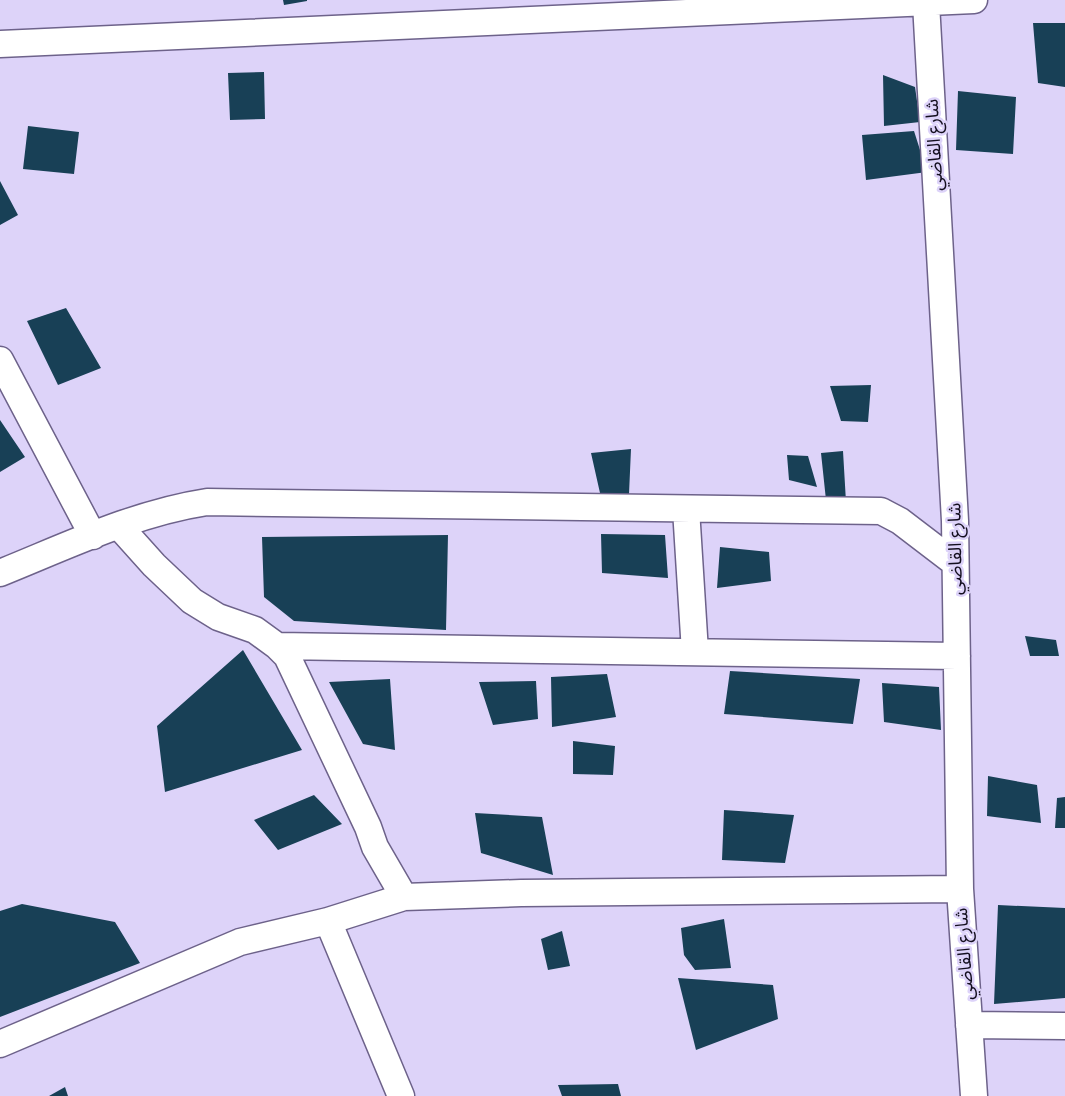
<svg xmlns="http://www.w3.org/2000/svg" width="1065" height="1096" font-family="'Noto Sans','Noto Sans Arabic',sans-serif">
  <rect width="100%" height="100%" fill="#ddd3f9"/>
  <!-- building -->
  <path fill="#184056" d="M283,0h24v1l-23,4z
    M1033,23h32v64l-27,-4z
    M264,72l1,47 -35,1 -2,-47z
    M883,75l32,12 5,35 -36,4z
    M958,91l58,6 -3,57 -57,-4z
    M28,126l51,6 -5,42 -51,-5z
    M914,131l13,41 -61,8 -4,-45z
    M0,181l18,34 -18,10z
    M66,308l35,60 -43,17 -31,-64z
    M871,385l-3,37 -27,-1 -11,-35z
    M0,420l25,37 -25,15z
    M631,449l-2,45 -29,-1 -9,-40z
    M843,451l3,51 -20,-2 -5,-47z
    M787,455l21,1 9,31 -28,-7z
    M601,534l64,1 3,43 -66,-5z
    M448,535l-2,95 -152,-9 -30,-24 -2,-60z
    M720,547l49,5 2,29 -54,7z
    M1025,636l31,4 3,16h-29z
    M243,650l59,100 -137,42 -8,-66z
    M730,671l130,8 -7,45 -129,-10z
    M607,674l9,43 -64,10 -1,-50z
    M390,679l5,71 -32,-6 -34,-62z
    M536,681l2,38 -45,6 -14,-43z
    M882,683l57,4 2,43 -57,-8z
    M573,741l42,5 -2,29 -40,-1z
    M988,776l49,9 4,38 -54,-7z
    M314,795l28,29 -64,26 -24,-30z
    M1065,797v31h-10l2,-30z
    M724,810l70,5 -9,48 -63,-3z
    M475,813l67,4 11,58 -72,-22z
    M22,904l93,18 25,41 -140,54v-106z
    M998,905l67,3v90l-71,6z
    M724,919l7,49 -36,2 -11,-15 -3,-27z
    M562,931l8,35 -22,4 -7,-31z
    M678,978l95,7 5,34 -82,31z
    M618,1084l3,12h-59l-4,-11z
    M65,1087l3,9h-19z"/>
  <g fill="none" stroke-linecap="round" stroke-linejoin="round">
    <defs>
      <path id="street" d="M926,3l29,518 5,368 14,207
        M0,44l974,-44
        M0,360l93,176
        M686,509l9,143
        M119,526l35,39 38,36 26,16 37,13 22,16 10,10 81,171 7,20 29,50
        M0,573c67,-27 135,-60 207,-71l674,9 19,10 55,42
        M277,646l680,10
        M328,921l73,175
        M969,1025l96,1
        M0,1044l240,-102 88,-21 76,-24 117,-4 439,-4"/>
    </defs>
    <!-- street casing -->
    <use href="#street" stroke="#6d628a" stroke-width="29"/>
    <!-- street -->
    <use href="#street" stroke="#fff" stroke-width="26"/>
  </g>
  <g text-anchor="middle" stroke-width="5" stroke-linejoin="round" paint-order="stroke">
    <!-- street labels -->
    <g font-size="18" fill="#140f1f" stroke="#ddd3f9">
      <text transform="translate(934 145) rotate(-93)" y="6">شارع القاضي</text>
      <text transform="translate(955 549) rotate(-91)" y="6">شارع القاضي</text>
      <text transform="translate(964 954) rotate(-94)" y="6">شارع القاضي</text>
    </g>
  </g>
</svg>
